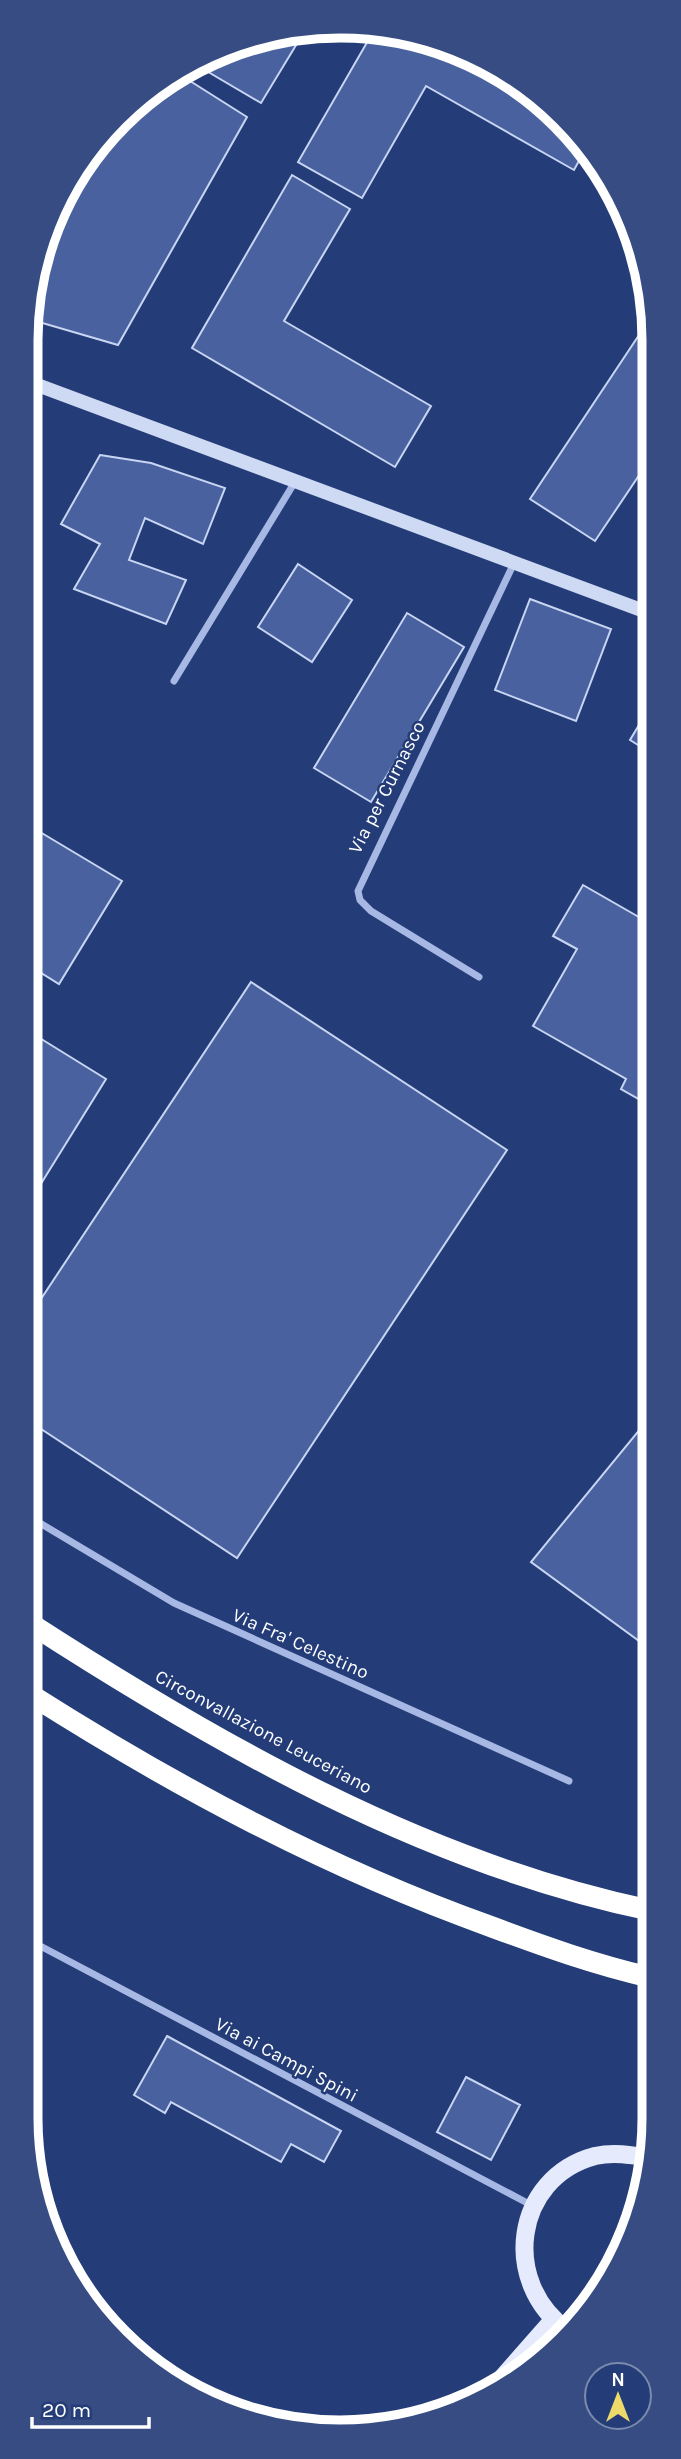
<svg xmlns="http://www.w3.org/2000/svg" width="681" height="2459" font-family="Karla,sans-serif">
  <rect width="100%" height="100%" fill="#243c77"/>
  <!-- building -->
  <path fill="#49629f" stroke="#c8d5f3" stroke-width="2" d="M279,32h25l-43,71 -63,-37z
    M373,32h28l96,36 79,65 10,15 -12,22 -148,-84 -64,112 -64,-36z
    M179,74l68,43 -129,228 -86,-25v-40l47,-114 87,-87z
    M292,175l58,34 -66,112 147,85 -36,61 -203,-119z
    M651,317l1,139 -57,85 -65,-42z
    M100,455l51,8 74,25 -22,56 -58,-26 -16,42 57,20 -20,44 -92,-35 26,-45 -39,-20z
    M298,564l54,36 -40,62 -54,-35z
    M530,599l81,30 -35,92 -81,-31z
    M407,613l57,34 -93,155 -57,-34z
    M651,705v48l-21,-13z
    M30,826l92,55 -63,103 -29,-18z
    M583,885l68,39v182l-30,-17 5,-10 -93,-53 44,-77 -24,-13z
    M251,982l256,168 -270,408 -208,-137v-104z
    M30,1032l76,47 -77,124z
    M650,1417v232l-119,-87z
    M167,2036l174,95 -17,31 -33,-18 -10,18 -110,-60 -6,11 -31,-18z
    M466,2077l54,28 -29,55 -54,-28z"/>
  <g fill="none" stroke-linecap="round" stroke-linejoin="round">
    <!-- street -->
    <path stroke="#a6b8e3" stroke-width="7" d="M174,681l122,-201
      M479,977l-108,-66 -11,-11 -2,-9 156,-328
      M28,1516l146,87 395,178
      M27,1939l506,267"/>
    <!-- secondary -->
    <path stroke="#ced9f3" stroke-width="14" d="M32,383l620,231"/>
    <!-- primary -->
    <path stroke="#e5eafc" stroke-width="18" d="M567,2330c-66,-47 -54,-152 28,-174 19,-4 36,-1 54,2
      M495,2386l58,-66"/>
    <!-- highway -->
    <path stroke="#fff" stroke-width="21" d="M28,1622c190,123 397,241 621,288
      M28,1693c148,94 299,175 464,234 51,19 104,38 157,50"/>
  </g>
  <g text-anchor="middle" stroke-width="5" stroke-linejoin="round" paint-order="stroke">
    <!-- street labels -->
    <g font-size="19" fill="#fff" stroke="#243c77">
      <text transform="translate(386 787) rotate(-63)" y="7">Via per Curnasco</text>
      <text transform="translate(301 1643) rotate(24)" y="7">Via Fra' Celestino</text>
      <text transform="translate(264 1731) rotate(28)" y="7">Circonvallazione Leuceriano</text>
      <text transform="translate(287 2059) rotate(28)" y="7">Via ai Campi Spini</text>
    </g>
  </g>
  <!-- crop -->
  <path d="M0 0H681V2459H0ZM340 38H340A302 302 0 0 1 642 340V2118A302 302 0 0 1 340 2420H340A302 302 0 0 1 38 2118V340A302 302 0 0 1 340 38Z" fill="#364c82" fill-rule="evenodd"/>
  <path fill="none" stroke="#fff" stroke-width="9" d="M340 38H340A302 302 0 0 1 642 340V2118A302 302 0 0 1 340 2420H340A302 302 0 0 1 38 2118V340A302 302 0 0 1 340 38Z"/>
  <!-- north arrow -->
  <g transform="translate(618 2396)"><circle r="33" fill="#243c77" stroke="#7c8aad" stroke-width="2"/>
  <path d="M0-5L12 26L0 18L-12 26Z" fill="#ecdb6a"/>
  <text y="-10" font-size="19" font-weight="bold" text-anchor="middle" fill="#ffffff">N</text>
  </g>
  <!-- scale -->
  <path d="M32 2417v10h117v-10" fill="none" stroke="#ffffff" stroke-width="3.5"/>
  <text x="42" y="2417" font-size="21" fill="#ffffff" stroke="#243c77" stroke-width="5" paint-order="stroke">20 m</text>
</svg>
